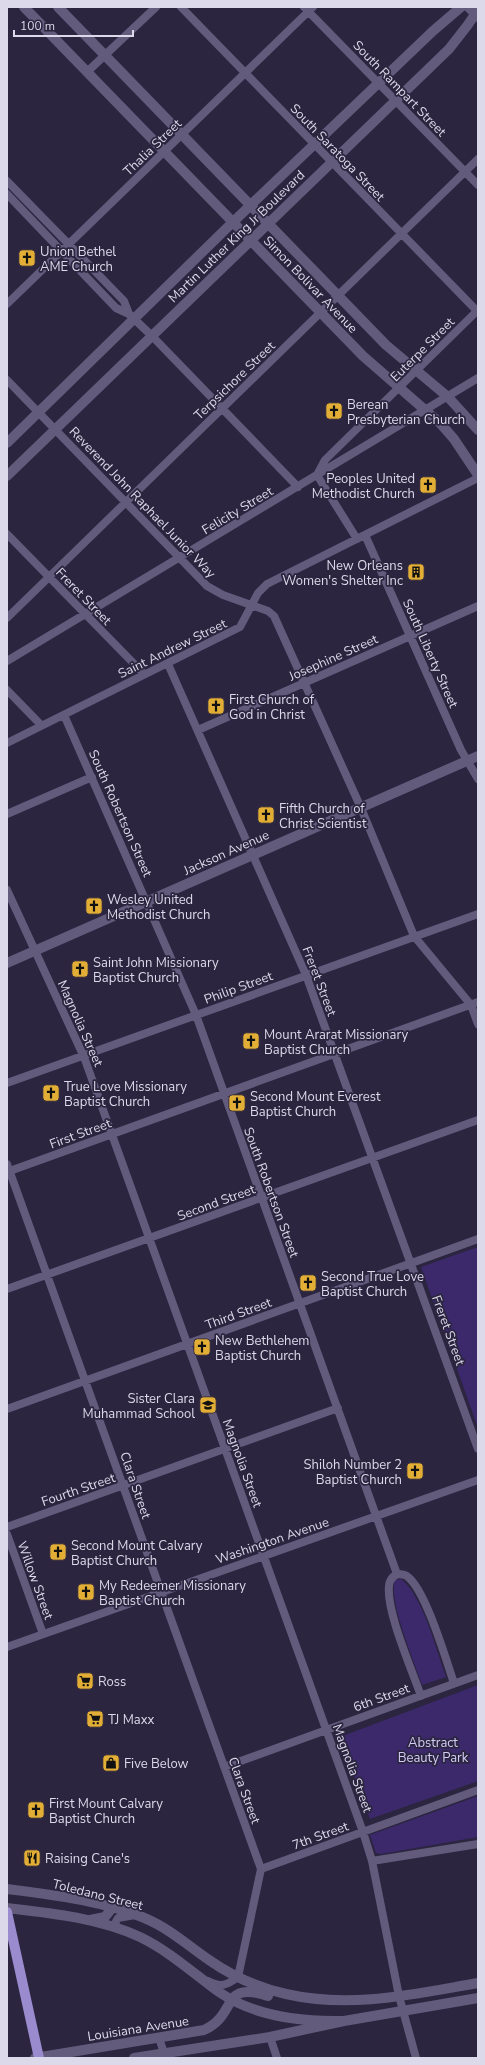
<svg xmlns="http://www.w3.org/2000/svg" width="485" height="2065" font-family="'Nunito Sans',sans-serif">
  <rect width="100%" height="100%" fill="#2b253f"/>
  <!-- green -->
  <path fill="#3c296c" d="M478,1247v181l-57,-161z
    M401,1579c22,17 35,71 45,98l-24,8c-7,-22 -34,-84 -27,-105z
    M478,1685v96l-108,38 -30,-82z
    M478,1796v41l-97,17 -5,-1 -6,-18z"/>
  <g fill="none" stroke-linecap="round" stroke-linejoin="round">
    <!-- minor -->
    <path stroke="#625b7c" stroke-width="8" d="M181,7l297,305
      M304,7l174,178
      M467,7l11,11
      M87,72l69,-65
      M7,181l117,120 5,13
      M7,194l109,114 13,6 23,22 146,151
      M7,304l306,-297
      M7,380l200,206 16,9 45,16 6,5 87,192 53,128 57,69 7,19
      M7,534l137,140
      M365,535l96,215 17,29
      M357,539l-40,-64 8,-15 153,-150
      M7,618l471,-459
      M7,661l471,-283
      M168,664l138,311 172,474
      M7,690l34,35
      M64,715l132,300 201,559
      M198,730l280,-124
      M7,743l233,-116 18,-34 9,-9 211,-106
      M7,814l85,-37
      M7,890l77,167 279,775 9,29 27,135 17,62
      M7,1083l471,-169
      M7,1164l254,705 -23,108c-11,8 -17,11 -30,4
      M7,1172l471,-170
      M7,1289l471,-169
      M7,1409l471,-170
      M7,1527l331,-119
      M7,1534l36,100
      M7,1647l471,-167
      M421,1696c-9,-26 -35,-85 -32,-110 0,-6 3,-9 8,-12 4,0 8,0 11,3 18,14 38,83 46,106
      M224,1767l254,-92
      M372,1861l106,-17
      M261,1869l217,-79
      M113,1927l5,-9 17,-3
      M270,2037l7,21
      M159,2038l5,15"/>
    <!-- tertiary -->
    <path stroke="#625b7c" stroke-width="10" d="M24,7l339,349 77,67 14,16 24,36
      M58,7l328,338 62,52 30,33
      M7,443l226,-221 200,-191 28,-24
      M7,476l442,-427 18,-23 11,-16
      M7,963l471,-207
      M7,1889c46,6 109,13 150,35 19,10 34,24 52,36 23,16 50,28 77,34 65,15 128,0 192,-11
      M7,1908c44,5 92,10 133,29 29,14 53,36 79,55 36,25 82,30 125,29
      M90,1920l15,-3 7,-9
      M35,2058l169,-28c34,-15 16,-50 64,-34
      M134,2058l136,-21 74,-16 134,-23"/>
    <!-- primary -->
    <path stroke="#998bcd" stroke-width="10" d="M7,1912l32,146"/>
  </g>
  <!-- icons -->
  <defs>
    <symbol id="church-square" viewBox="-11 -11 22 22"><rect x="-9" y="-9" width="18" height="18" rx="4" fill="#e3ae35" stroke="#2b253f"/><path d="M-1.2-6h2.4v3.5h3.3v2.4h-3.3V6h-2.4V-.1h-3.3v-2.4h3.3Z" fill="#111"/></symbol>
    <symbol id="building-square" viewBox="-11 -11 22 22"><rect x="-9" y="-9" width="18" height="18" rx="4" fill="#e3ae35" stroke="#2b253f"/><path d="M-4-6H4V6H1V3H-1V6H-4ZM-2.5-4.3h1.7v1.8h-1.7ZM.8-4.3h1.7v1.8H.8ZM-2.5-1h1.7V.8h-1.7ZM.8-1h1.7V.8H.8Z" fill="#111"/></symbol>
    <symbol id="school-square" viewBox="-11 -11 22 22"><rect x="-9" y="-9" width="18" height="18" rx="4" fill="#e3ae35" stroke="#2b253f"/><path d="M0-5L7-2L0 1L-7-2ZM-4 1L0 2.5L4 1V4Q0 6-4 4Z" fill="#111"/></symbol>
    <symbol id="supermarket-square" viewBox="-11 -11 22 22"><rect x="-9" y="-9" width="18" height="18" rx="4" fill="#e3ae35" stroke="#2b253f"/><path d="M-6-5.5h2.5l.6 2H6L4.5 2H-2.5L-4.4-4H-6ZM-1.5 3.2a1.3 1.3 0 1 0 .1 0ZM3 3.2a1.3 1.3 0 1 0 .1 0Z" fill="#111"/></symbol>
    <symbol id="shop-square" viewBox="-11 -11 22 22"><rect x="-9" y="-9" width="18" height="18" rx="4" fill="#e3ae35" stroke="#2b253f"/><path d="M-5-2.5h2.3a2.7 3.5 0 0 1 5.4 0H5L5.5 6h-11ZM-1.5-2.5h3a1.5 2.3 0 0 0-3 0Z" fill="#111"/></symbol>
    <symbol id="restaurant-square" viewBox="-11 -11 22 22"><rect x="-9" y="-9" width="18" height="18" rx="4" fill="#e3ae35" stroke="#2b253f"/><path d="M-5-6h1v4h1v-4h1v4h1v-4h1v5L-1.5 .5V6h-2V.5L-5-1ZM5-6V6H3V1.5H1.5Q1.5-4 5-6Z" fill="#111"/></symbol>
  </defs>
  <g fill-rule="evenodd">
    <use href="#church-square" x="17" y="248" width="20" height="20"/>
    <use href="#church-square" x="324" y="401" width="20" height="20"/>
    <use href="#church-square" x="418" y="475" width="20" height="20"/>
    <use href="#building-square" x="406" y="562" width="20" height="20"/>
    <use href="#church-square" x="206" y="696" width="20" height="20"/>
    <use href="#church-square" x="256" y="805" width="20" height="20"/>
    <use href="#church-square" x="84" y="896" width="20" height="20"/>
    <use href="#church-square" x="70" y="959" width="20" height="20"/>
    <use href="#church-square" x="241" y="1031" width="20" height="20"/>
    <use href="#church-square" x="41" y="1083" width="20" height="20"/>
    <use href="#church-square" x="227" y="1093" width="20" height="20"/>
    <use href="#church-square" x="298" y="1273" width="20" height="20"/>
    <use href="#church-square" x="192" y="1337" width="20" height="20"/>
    <use href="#school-square" x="198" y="1395" width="20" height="20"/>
    <use href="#church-square" x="405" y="1461" width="20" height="20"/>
    <use href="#church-square" x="48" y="1542" width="20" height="20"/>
    <use href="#church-square" x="76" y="1582" width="20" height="20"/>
    <use href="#supermarket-square" x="75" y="1671" width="20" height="20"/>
    <use href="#supermarket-square" x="85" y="1709" width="20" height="20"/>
    <use href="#shop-square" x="101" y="1753" width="20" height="20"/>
    <use href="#church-square" x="26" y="1800" width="20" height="20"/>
    <use href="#restaurant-square" x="22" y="1848" width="20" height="20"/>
  </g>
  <g text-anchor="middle" stroke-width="3.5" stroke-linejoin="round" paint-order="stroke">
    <!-- street labels -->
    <g font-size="13" fill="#dcd9ea" stroke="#2b253f">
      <text transform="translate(400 88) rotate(46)" y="5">South Rampart Street</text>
      <text transform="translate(152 147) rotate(-44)" y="5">Thalia Street</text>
      <text transform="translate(338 152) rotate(46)" y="5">South Saratoga Street</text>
      <text transform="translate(236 236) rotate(-44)" y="5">Martin Luther King Jr Boulevard</text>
      <text transform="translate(311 284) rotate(46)" y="5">Simon Bolivar Avenue</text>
      <text transform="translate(422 349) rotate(-45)" y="5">Euterpe Street</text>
      <text transform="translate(234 380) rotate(-44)" y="5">Terpsichore Street</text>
      <text transform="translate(143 502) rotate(46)" y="5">Reverend John Raphael Junior Way</text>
      <text transform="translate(237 510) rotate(-31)" y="5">Felicity Street</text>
      <text transform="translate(84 596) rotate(46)" y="5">Freret Street</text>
      <text transform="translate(172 648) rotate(-26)" y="5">Saint Andrew Street</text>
      <text transform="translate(431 653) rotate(66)" y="5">South Liberty Street</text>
      <text transform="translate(333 657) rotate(-24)" y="5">Josephine Street</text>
      <text transform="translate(121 813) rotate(66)" y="5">South Robertson Street</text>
      <text transform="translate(226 852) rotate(-24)" y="5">Jackson Avenue</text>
      <text transform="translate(320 981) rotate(69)" y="5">Freret Street</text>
      <text transform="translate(238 987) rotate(-20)" y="5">Philip Street</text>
      <text transform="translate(81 1023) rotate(66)" y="5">Magnolia Street</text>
      <text transform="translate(80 1133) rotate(-20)" y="5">First Street</text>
      <text transform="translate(272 1192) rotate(70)" y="5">South Robertson Street</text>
      <text transform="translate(216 1202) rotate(-20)" y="5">Second Street</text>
      <text transform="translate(238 1313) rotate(-20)" y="5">Third Street</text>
      <text transform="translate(449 1330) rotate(70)" y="5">Freret Street</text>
      <text transform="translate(243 1463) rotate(70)" y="5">Magnolia Street</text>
      <text transform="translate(136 1485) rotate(71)" y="5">Clara Street</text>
      <text transform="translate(78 1489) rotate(-19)" y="5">Fourth Street</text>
      <text transform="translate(272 1540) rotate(-19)" y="5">Washington Avenue</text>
      <text transform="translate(36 1580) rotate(70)" y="5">Willow Street</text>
      <text transform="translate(381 1697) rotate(-20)" y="5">6th Street</text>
      <text transform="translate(353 1768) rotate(70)" y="5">Magnolia Street</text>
      <text transform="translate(245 1790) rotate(70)" y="5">Clara Street</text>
      <text transform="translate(320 1835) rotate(-20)" y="5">7th Street</text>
      <text transform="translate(98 1894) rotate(14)" y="5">Toledano Street</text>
      <text transform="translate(138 2028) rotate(-9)" y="5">Louisiana Avenue</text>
    </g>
    <!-- poi labels -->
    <g font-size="13" fill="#dcd9ea" stroke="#2b253f" text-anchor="start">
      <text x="40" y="256">Union Bethel<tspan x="40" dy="15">AME Church</tspan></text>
      <text x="347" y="409">Berean<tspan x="347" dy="15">Presbyterian Church</tspan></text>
      <text x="415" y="483" text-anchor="end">Peoples United<tspan x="415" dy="15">Methodist Church</tspan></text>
      <text x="403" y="570" text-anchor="end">New Orleans<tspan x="403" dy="15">Women's Shelter Inc</tspan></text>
      <text x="229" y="704">First Church of<tspan x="229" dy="15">God in Christ</tspan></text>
      <text x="279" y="813">Fifth Church of<tspan x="279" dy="15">Christ Scientist</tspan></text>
      <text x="107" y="904">Wesley United<tspan x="107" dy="15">Methodist Church</tspan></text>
      <text x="93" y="967">Saint John Missionary<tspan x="93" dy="15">Baptist Church</tspan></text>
      <text x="264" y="1039">Mount Ararat Missionary<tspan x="264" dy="15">Baptist Church</tspan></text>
      <text x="64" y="1091">True Love Missionary<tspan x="64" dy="15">Baptist Church</tspan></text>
      <text x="250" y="1101">Second Mount Everest<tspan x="250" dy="15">Baptist Church</tspan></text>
      <text x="321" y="1281">Second True Love<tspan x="321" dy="15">Baptist Church</tspan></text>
      <text x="215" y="1345">New Bethlehem<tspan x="215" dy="15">Baptist Church</tspan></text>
      <text x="195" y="1403" text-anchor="end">Sister Clara<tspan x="195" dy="15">Muhammad School</tspan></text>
      <text x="402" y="1469" text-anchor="end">Shiloh Number 2<tspan x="402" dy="15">Baptist Church</tspan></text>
      <text x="71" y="1550">Second Mount Calvary<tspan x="71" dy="15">Baptist Church</tspan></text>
      <text x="99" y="1590">My Redeemer Missionary<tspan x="99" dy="15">Baptist Church</tspan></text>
      <text x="98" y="1686">Ross</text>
      <text x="108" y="1724">TJ Maxx</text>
      <text x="124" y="1768">Five Below</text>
      <text x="49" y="1808">First Mount Calvary<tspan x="49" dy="15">Baptist Church</tspan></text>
      <text x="45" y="1863">Raising Cane's</text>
    </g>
    <!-- park labels -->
    <g font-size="13" fill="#d3ccf6" stroke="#2b253f">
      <text x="433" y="1747">Abstract<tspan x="433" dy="15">Beauty Park</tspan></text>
    </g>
  </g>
  <!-- border -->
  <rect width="485" height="2065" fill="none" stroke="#dcd9ea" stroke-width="16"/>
  <!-- scale -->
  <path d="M14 30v6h119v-6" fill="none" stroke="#dcd9ea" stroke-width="2"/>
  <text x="20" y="30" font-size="12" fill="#dcd9ea" stroke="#2b253f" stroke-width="3" paint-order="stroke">100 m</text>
</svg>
